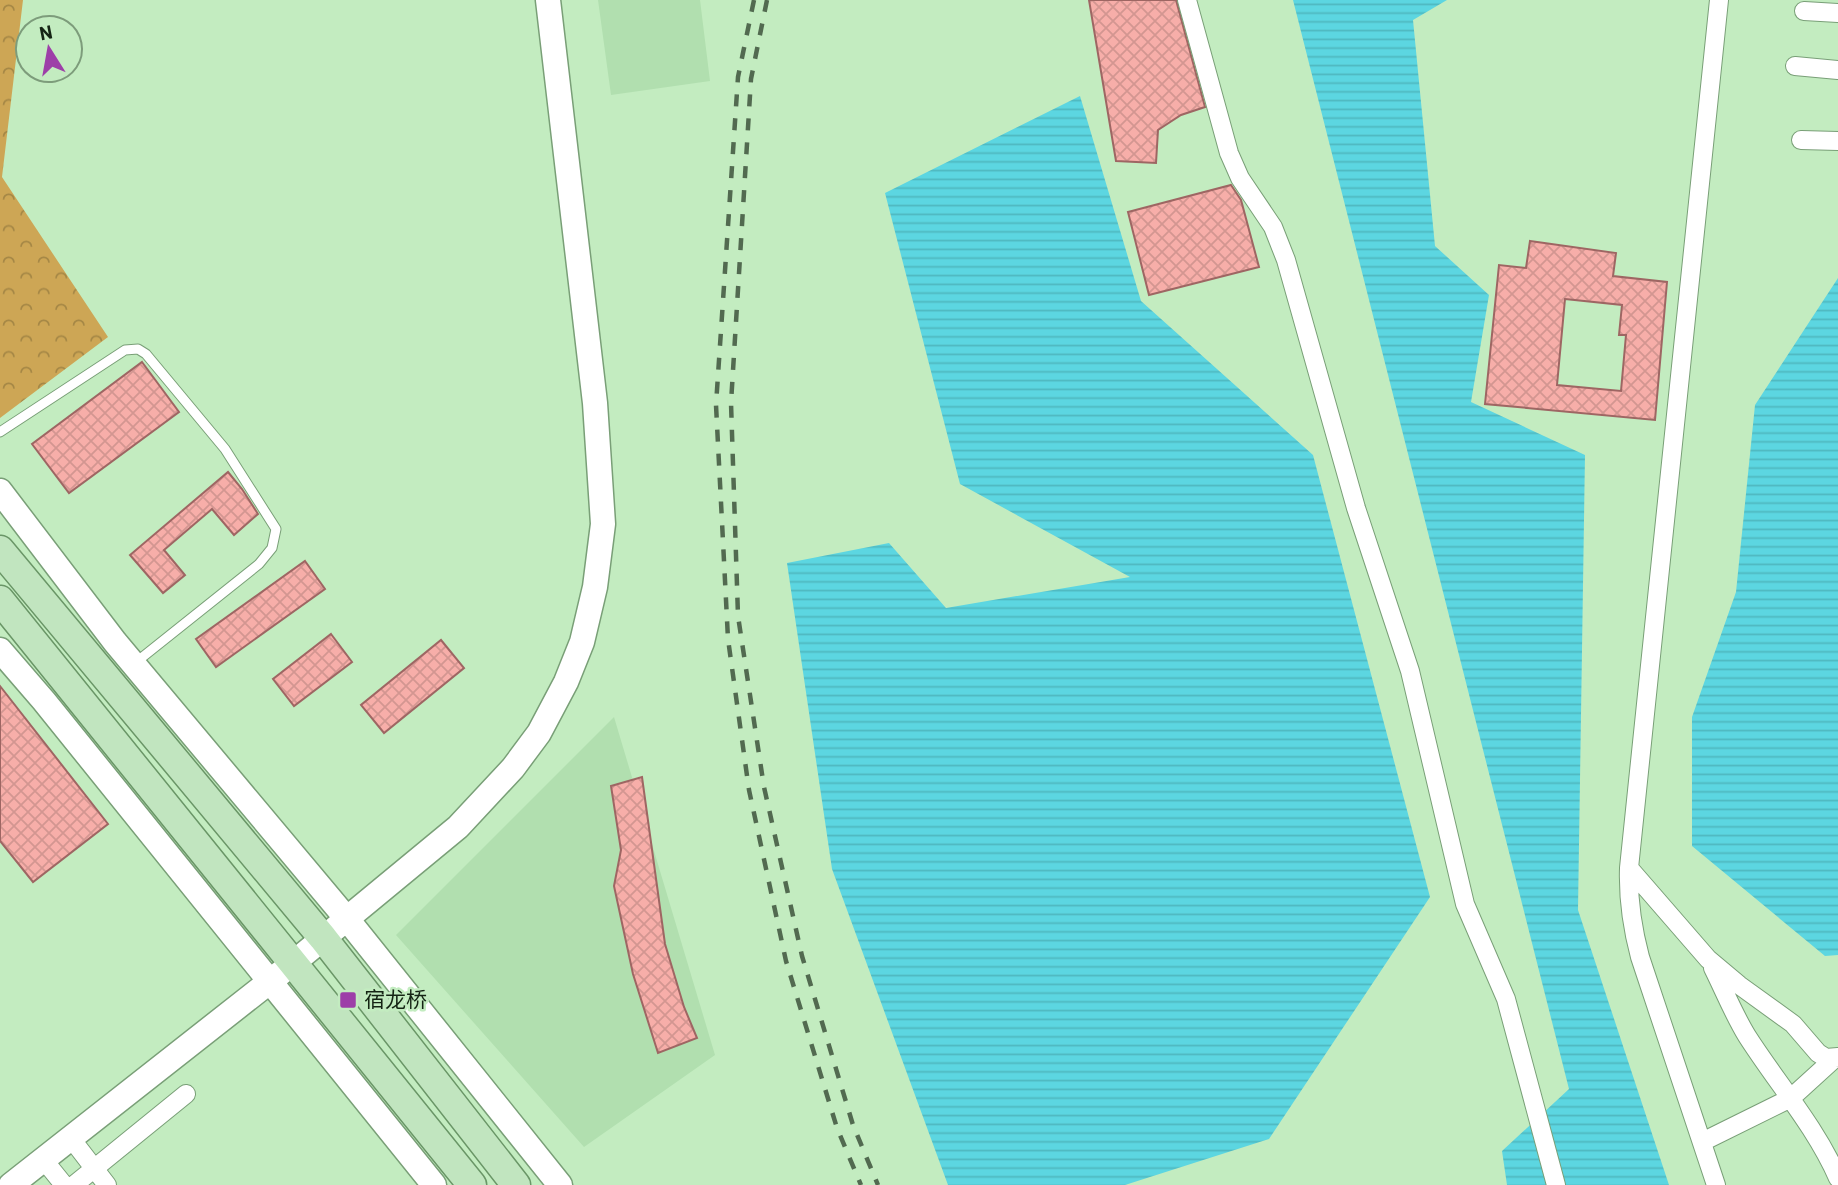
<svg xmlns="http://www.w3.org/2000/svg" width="1838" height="1185" font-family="Barlow,'Noto Sans SC',sans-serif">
  <defs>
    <pattern id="forest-crowns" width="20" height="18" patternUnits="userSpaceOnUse" patternTransform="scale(1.75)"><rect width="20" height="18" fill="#cda655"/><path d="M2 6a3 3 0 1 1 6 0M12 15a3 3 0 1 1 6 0" fill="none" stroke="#a58745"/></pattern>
    <pattern id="water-rules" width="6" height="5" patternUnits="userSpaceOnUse" patternTransform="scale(1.75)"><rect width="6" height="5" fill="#5cd6e1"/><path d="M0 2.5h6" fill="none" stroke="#4fb8c0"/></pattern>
    <pattern id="building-cross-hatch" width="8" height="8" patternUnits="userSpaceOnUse" patternTransform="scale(1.75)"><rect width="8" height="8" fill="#f7aea9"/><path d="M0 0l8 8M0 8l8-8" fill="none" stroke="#d39691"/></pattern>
  </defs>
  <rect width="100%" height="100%" fill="#c3ecc0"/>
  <!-- built -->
  <path fill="#b1dfaf" d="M598,0h102l10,81 -99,14z
    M614,717l101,338 -131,92 -188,-212z"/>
  <!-- forest -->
  <path fill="url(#forest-crowns)" d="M0,0h23l-21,177 106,160 -108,81z"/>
  <!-- water -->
  <path fill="url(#water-rules)" d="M1293,0h154l-34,20 22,226 54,49 -18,107 114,53 -7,455 91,275h-162l-5,-34 67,-62z
    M1080,96l61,205 172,154 117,442 -161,242 -144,46h-177l-116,-316 -45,-306 102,-20 57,65 184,-31 -170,-93 -75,-291z
    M1838,278v677l-13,1 -133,-110v-129l44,-125 19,-187z"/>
  <!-- building -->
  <path fill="url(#building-cross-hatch)" stroke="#9e6663" stroke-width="2" fill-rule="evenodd" d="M1089,0h87l29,107 -24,8 -23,15 -2,33 -40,-2z
    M1231,185l10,15 18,67 -110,28 -21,-83z
    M1530,241l86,12 -3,23 54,6 -12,138 -170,-16 14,-139 27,3zM1565,299l57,6 -3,30h7l-5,56 -64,-6z
    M142,362l37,50 -110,81 -37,-49z
    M228,472l14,17 16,25 -24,21 -22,-26 -48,41 21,25 -22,18 -33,-38z
    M305,561l20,28 -109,78 -20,-28z
    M331,634l21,28 -58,44 -21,-27z
    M441,640l23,28 -80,65 -23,-28z
    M0,686l108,138 -75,58 -33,-41z
    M642,777l23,167 19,63 13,31 -39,15 -25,-79 -19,-88 7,-36 -10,-64z"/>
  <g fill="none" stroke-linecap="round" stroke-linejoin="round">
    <defs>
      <path id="lane" d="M0,432l125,-82 13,-1 8,5 79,95 51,80 -4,19 -13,16 -124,99"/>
      <path id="street" d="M1187,0l42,153 11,25 33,49 13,33 70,248 54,163 55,233 41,95 50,186
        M1804,11l34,2
        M1795,66l43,4
        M1801,140l37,1
        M1629,868l79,91 31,26 54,39 25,29 8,5 12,-1
        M1713,968c11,22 21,47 34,68 30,47 68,90 91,142
        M70,1137l37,48
        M1702,1142l89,-44 44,-40
        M43,1159l21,26
        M74,1185l112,-91
        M1716,1185l-76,-228c-8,-30 -12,-59 -11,-89l90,-868"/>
      <path id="secondary" d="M0,491l115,151 232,277 213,266
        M0,650l44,51 390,484
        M11,1185l281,-221 166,-137 55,-59 26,-35 27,-51 16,-40 13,-55 8,-63 -8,-121 -47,-403"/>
      <path id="primary" d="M0,550l323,388 193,247
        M0,600l472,585"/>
    </defs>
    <!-- lane casing -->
    <use href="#lane" stroke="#799f77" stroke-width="11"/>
    <!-- street casing -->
    <use href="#street" stroke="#799f77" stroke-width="20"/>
    <!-- secondary casing -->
    <use href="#secondary" stroke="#799f77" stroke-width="27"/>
    <!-- primary casing -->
    <use href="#primary" stroke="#6a9667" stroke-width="31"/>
    <!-- lane -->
    <use href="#lane" stroke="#fff" stroke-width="9"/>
    <!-- street -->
    <use href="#street" stroke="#fff" stroke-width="18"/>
    <!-- secondary -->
    <use href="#secondary" stroke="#fff" stroke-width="24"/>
    <!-- primary -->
    <use href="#primary" stroke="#c1e5bf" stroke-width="28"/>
    <!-- rail -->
    <path stroke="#526a50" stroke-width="4.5" stroke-dasharray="12 12" stroke-linecap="butt" d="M754,0l-16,77 -22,328 12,234 21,151 37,171 51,167 24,57
      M767,0l-16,79 -20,324 7,213 26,171 38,169 51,169 25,60"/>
  </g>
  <!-- markers -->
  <rect fill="#9d3fa8" stroke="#c3ecc0" stroke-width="2.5" x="339" y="991" width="18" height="18" rx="3.5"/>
  <g text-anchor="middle" stroke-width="5" stroke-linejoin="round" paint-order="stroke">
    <!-- poi labels -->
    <g font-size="21" fill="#152414" stroke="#c3ecc0" text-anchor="start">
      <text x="364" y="1007">宿龙桥</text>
    </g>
  </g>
  <!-- north arrow -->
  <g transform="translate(49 49) rotate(349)"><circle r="33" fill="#c3ecc0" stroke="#7d9c7b" stroke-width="2"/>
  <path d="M0-5L12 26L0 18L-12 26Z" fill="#9d3fa8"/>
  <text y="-10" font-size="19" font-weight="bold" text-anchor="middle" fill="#152414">N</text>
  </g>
</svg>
